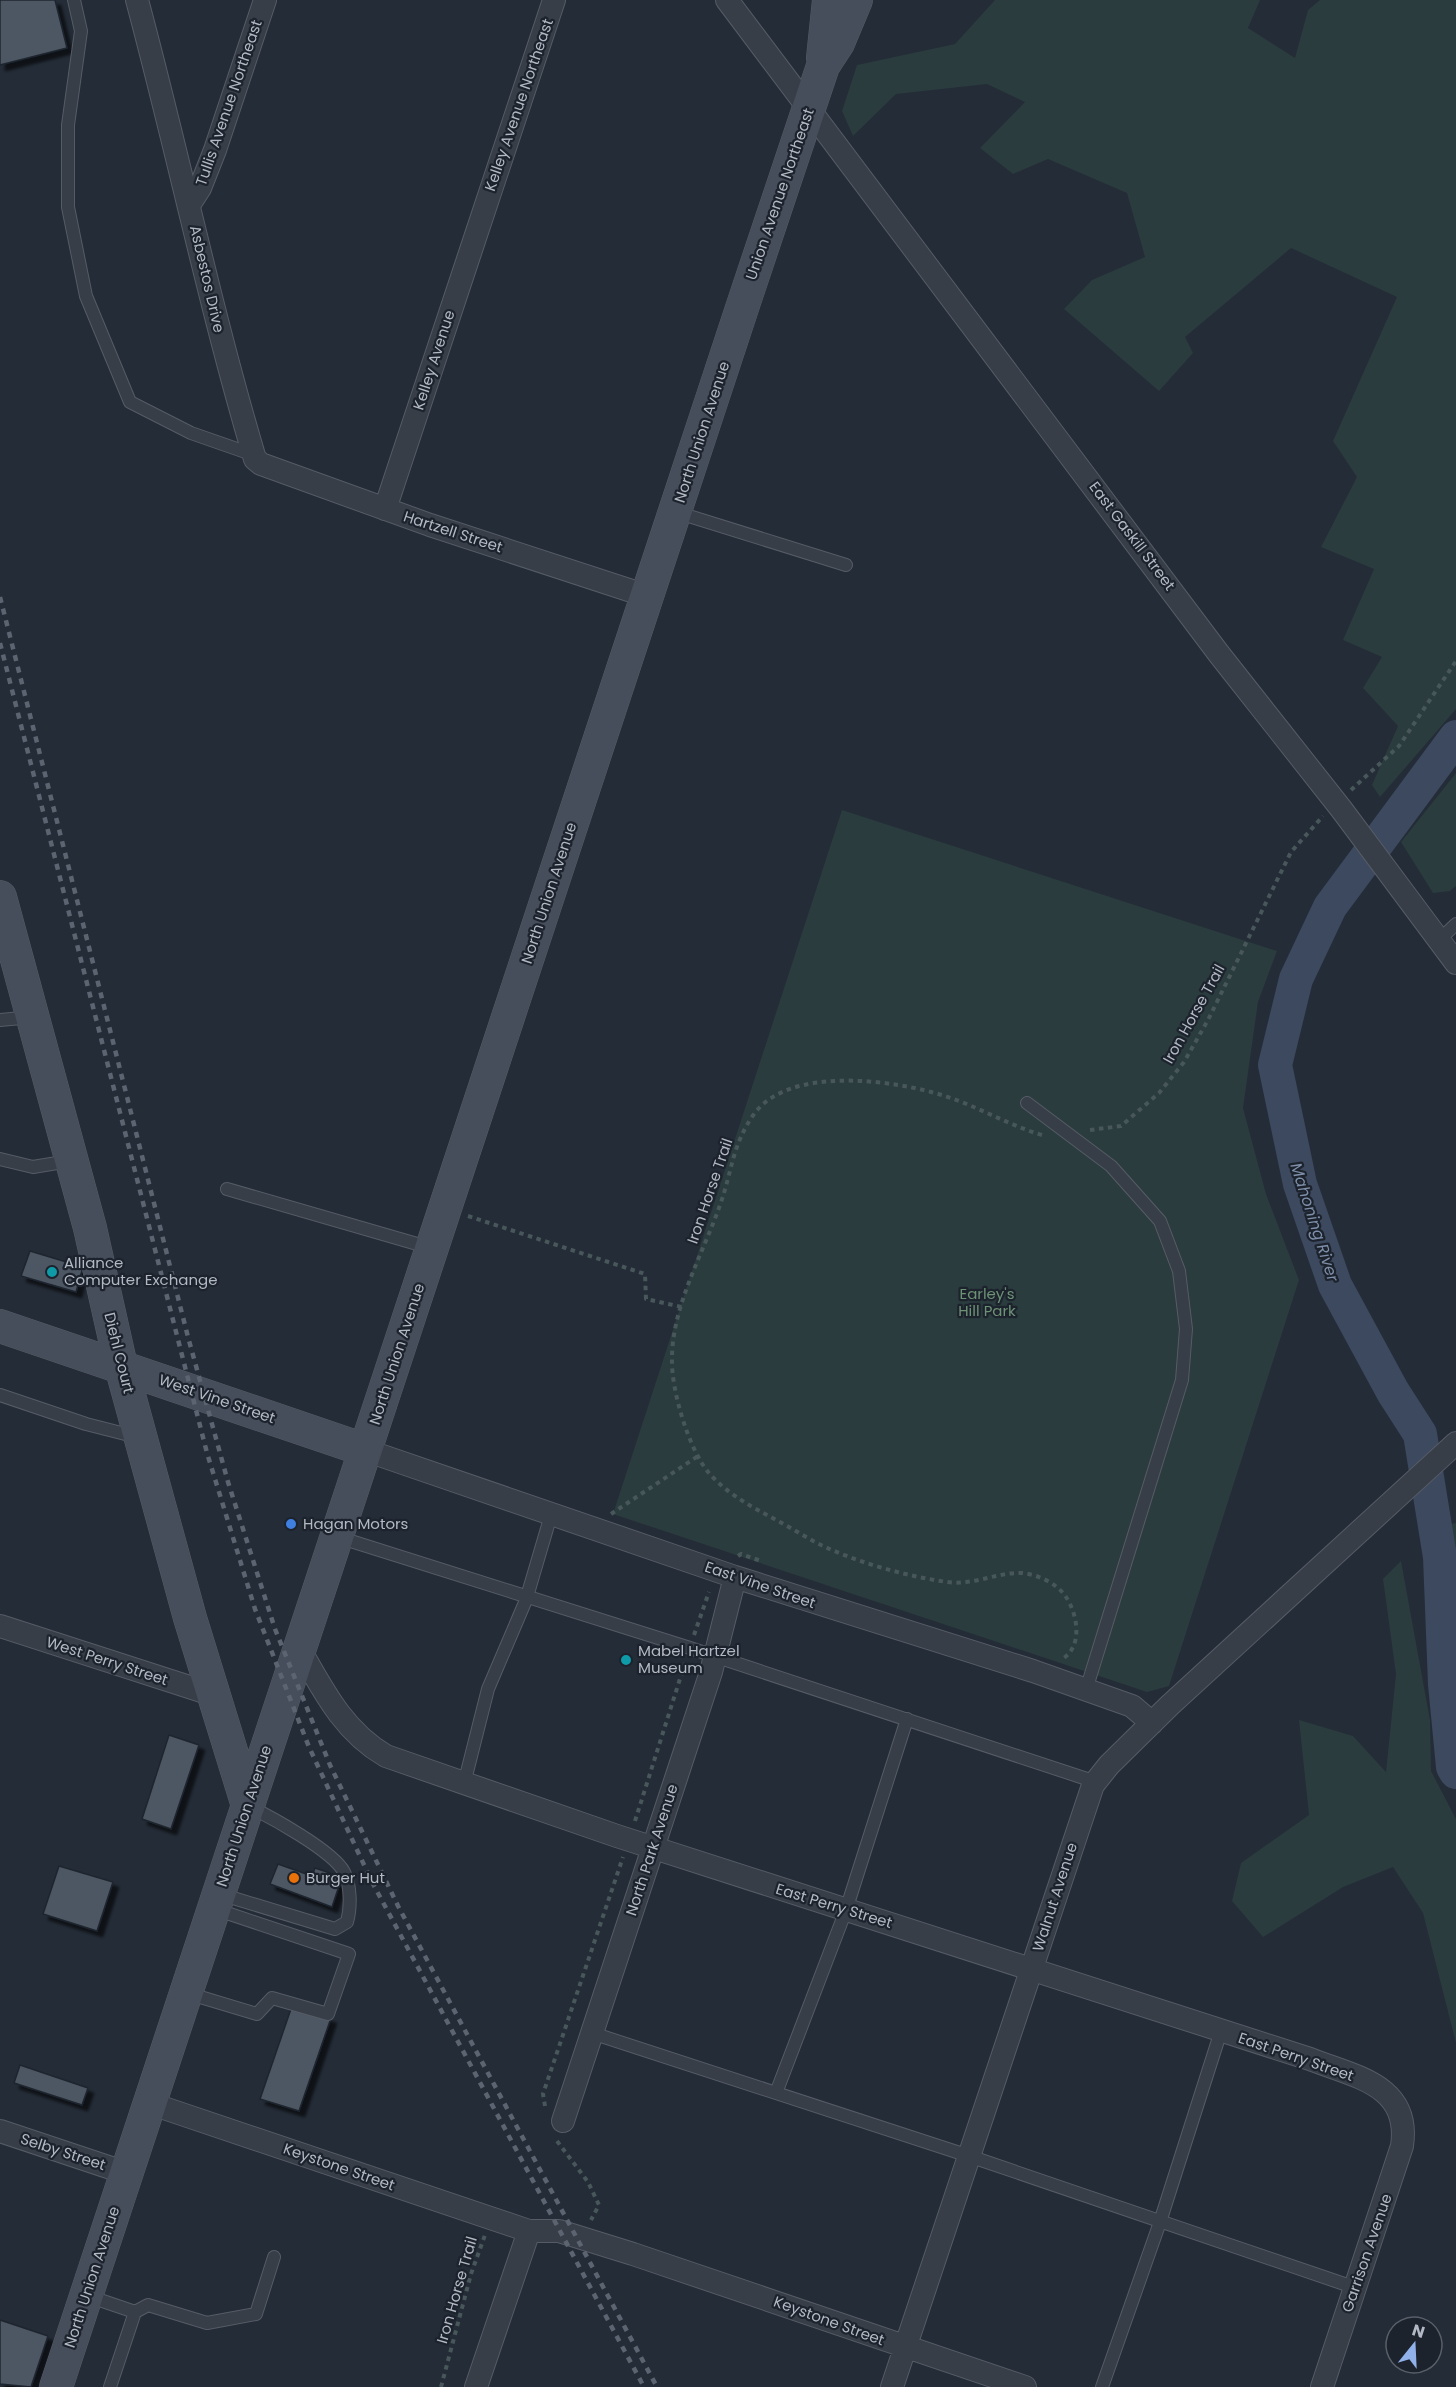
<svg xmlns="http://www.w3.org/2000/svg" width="1456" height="2387" font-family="Poppins,sans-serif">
  <defs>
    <filter id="shadow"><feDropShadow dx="5.5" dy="5.5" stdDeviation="1.5" flood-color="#0009"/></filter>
  </defs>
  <rect width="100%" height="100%" fill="#242c37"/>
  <!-- green -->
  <path fill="#2a3c3d" d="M995,0h265l-12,28 47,30 13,-48 12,-10h136v709l-76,88 -8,-12 26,-59 -35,-38 19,-31 -39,-17 31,-71 -53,-22 36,-70 -24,-36 64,-144 -106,-49 -106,89 8,16 -34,38 -95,-82 28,-29 53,-23 -18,-64 -79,-34 -35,15 -33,-26 45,-46 -38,-18 -91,10 -43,42 -11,-25 15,-46 98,-21z
    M1456,773v113l-6,5 -17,2 -32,-51z
    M842,810l435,141 -19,51 -15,106 23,86 33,86 -130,406 -22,6 -534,-178z
    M1456,1523v108l-6,-107z
    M1401,1561l29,159 1,51 25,48v224l-33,-130 -30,-46 -50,20 -80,50 -31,-36 9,-38 68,-48 -10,-95 54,16 33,36 10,-98 -13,-95z"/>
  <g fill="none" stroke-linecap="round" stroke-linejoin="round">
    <!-- river -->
    <path stroke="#3c495f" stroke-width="34" d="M1456,737l-126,170 -34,72 -21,86 25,119 35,101 58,107 27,42 20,123 5,127 8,83 3,5"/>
  </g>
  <!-- building -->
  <path fill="#4d5663" stroke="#1f252f" stroke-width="1.5" filter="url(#shadow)" d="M0,0h55l12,48 -67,17z
    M30,1251l53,16 -7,25 -55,-16z
    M169,1735l30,10 -28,84 -29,-10z
    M278,1864l34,12 3,-8 27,9 -10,30 -62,-23z
    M59,1866l54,16 -16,49 -54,-17z
    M292,2006l39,12 -32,93 -39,-12z
    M20,2065l68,23 -6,17 -68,-22z
    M0,2320l48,16 -17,51 -31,-3z"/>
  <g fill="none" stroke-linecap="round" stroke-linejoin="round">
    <defs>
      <path id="lane" d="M74,0l7,31 -13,94v82l18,89 44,106 61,31 63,22
        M676,512l170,53
        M1439,940l17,-16
        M0,1020l32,-3
        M1027,1103l84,63 49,55 19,50 7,58 -4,51 -96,310
        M0,1159l33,8 36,-6
        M227,1189l204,59
        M0,1395l86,29 51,13
        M338,1537l352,111 406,134
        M464,1784l24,-95 38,-89 25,-85
        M220,1894l115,35 12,-7c4,-14 4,-37 -3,-50 -11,-21 -73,-55 -96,-66
        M187,1993l70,21 15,-16 56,16 21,-60 -134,-45
        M592,2033l377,123 387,132
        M776,2093l70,-183 61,-191
        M88,2296l47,16 -25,75
        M135,2312l13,-7 59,18 49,-9 18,-57
        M1102,2387l57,-162 62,-194"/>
      <path id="street" d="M137,0c41,153 73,308 118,459l6,5 169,61 217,71
        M727,0l492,654 123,156 114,153
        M189,205l11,-17 15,-38 50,-150
        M385,509l169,-509
        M365,1450l370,127 298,94 99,35 20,17
        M0,1626l214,69
        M299,1648c24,42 44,83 87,108l231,80 693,223c46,18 101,26 92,87l-80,241
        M149,2103l380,128h30l74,23 392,133
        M563,2121l148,-449 24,-95
        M0,2131l126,42
        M476,2387l53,-156
        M892,2387l201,-602 16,-20 61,-60 286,-262"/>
      <path id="secondary" d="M823,58l6,-58
        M0,897l90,331 31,138 69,252 58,188
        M0,1326l365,124
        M56,2387l689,-2088 78,-233 15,-23 18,-43"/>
    </defs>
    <!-- lane casing -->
    <use href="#lane" stroke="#565c66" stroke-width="14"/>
    <!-- street casing -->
    <use href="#street" stroke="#565c66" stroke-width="24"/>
    <!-- secondary casing -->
    <use href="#secondary" stroke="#565c66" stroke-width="34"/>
    <!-- path -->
    <path stroke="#48575a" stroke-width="4" stroke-dasharray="4.5 4.5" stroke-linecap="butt" d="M1351,790l48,-44 57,-85
      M1090,1130l31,-4 38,-33 25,-31 24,-42 83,-168 32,-36
      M1042,1135c-34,-10 -63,-28 -97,-39 -50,-16 -155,-31 -191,18 -22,31 -22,58 -34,91 -17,49 -48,101 -48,154 -1,31 17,91 37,114 19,22 45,35 71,49 15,8 30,18 45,25 38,17 81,29 122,35 25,4 50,-10 75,-9 15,1 36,11 44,24 12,18 17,50 -4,62
      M468,1216l177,58 1,25 36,8
      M611,1514l87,-58
      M738,1556l3,-2 20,7
      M694,1635l15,-43
      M635,1821l50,-158
      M545,2106l-2,-12 80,-237
      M557,2141l31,41 11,23 -8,15
      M441,2387l30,-113 14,-39"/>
    <!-- lane -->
    <use href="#lane" stroke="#383e48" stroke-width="12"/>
    <!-- street -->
    <use href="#street" stroke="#383e48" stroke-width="22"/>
    <!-- secondary -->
    <use href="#secondary" stroke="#464d5b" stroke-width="33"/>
    <!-- rail -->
    <path stroke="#5c6471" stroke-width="4.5" stroke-dasharray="6 6" stroke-linecap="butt" d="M0,597l188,740 40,145 47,147 55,136 68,141 259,481
      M0,643l207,810 48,156 54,138 63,135 272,505"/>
  </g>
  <!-- markers -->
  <g fill="#0f9aa8" stroke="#1d232d" stroke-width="2">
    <circle cx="52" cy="1272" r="6"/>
    <circle cx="626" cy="1660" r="6"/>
  </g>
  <circle fill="#3f7fe0" stroke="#1d232d" stroke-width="2" cx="291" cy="1524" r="6"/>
  <circle fill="#e8710a" stroke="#1d232d" stroke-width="2" cx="294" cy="1878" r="6"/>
  <g text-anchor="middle" stroke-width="4.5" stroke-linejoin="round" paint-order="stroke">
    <!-- street labels -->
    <g font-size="15" fill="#b3b9c4" stroke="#1d232d">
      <text transform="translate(229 103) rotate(-71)" y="5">Tullis Avenue Northeast</text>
      <text transform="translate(519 105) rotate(-71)" y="5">Kelley Avenue Northeast</text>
      <text transform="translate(780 194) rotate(-71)" y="5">Union Avenue Northeast</text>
      <text transform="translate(207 279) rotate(77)" y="5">Asbestos Drive</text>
      <text transform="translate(434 360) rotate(-72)" y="5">Kelley Avenue</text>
      <text transform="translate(702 432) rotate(-72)" y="5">North Union Avenue</text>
      <text transform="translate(453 532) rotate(18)" y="5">Hartzell Street</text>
      <text transform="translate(1132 536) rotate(53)" y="5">East Gaskill Street</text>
      <text transform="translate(549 893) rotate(-72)" y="5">North Union Avenue</text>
      <text transform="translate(1194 1014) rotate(-61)" y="5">Iron Horse Trail</text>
      <text transform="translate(710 1191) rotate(-71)" y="5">Iron Horse Trail</text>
      <text transform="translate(119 1353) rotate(76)" y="5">Diehl Court</text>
      <text transform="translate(397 1354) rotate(-72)" y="5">North Union Avenue</text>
      <text transform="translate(217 1399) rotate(19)" y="5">West Vine Street</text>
      <text transform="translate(760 1585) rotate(19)" y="5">East Vine Street</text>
      <text transform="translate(107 1661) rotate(18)" y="5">West Perry Street</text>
      <text transform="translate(244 1816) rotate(-72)" y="5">North Union Avenue</text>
      <text transform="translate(652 1850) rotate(-72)" y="5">North Park Avenue</text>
      <text transform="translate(1055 1897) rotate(-72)" y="5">Walnut Avenue</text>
      <text transform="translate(834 1906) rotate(17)" y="5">East Perry Street</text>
      <text transform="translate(1296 2057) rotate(19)" y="5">East Perry Street</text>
      <text transform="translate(63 2152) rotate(18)" y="5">Selby Street</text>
      <text transform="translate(339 2167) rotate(19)" y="5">Keystone Street</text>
      <text transform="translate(1367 2253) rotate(-71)" y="5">Garrison Avenue</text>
      <text transform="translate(92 2277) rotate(-72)" y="5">North Union Avenue</text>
      <text transform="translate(457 2290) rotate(-74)" y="5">Iron Horse Trail</text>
      <text transform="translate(829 2321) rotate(20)" y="5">Keystone Street</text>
    </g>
    <!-- poi labels -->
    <g font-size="15" fill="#b3b9c4" stroke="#1d232d" text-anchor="start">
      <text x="64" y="1268">Alliance<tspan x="64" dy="17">Computer Exchange</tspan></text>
      <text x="303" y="1529">Hagan Motors</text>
      <text x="638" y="1656">Mabel Hartzel<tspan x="638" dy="17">Museum</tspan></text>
      <text x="306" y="1883">Burger Hut</text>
    </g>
    <!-- park labels -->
    <g font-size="15" fill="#6d9276" stroke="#1d232d">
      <text x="987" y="1299">Earley's<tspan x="987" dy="17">Hill Park</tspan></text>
    </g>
    <!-- water labels -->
    <g font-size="16" font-style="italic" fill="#7e8fa9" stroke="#1d232d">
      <text transform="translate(1315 1222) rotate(72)" y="6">Mahoning River</text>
    </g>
  </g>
  <!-- north arrow -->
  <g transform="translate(1414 2345) rotate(18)"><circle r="28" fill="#1d232d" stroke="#595f69" stroke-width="1.5"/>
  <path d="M0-4.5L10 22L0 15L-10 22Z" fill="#91b1eb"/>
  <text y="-9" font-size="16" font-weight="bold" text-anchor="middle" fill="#b3b9c4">N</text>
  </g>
</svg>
